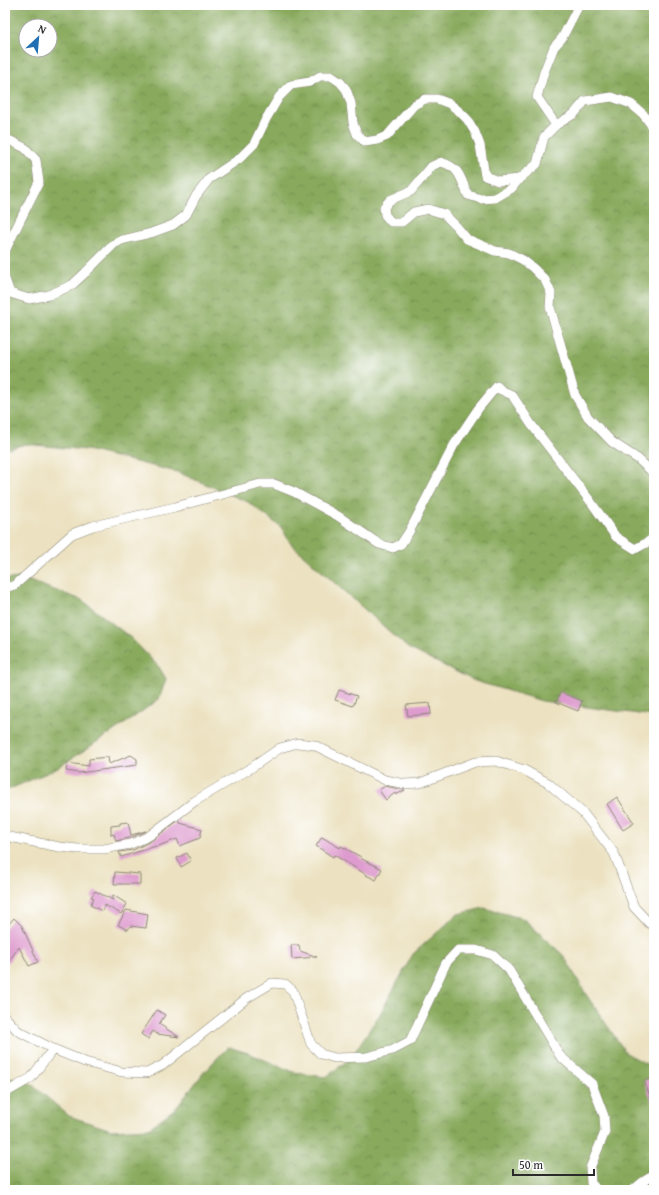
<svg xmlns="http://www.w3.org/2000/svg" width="659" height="1195" font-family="'Gentium Book Plus',serif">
  <defs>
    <pattern id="forest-crowns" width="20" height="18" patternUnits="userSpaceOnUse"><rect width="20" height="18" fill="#89aa5d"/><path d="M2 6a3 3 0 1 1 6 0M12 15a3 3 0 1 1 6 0" fill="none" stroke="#708b4d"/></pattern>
  </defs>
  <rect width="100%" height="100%" fill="#fff"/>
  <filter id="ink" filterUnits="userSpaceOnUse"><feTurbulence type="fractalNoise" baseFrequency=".025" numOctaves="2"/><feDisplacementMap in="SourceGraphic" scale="8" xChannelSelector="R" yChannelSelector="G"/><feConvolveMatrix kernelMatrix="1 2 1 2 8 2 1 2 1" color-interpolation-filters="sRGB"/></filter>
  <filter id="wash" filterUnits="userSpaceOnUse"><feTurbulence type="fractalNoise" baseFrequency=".012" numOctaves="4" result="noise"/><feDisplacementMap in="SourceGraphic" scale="16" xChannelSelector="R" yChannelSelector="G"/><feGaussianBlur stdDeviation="0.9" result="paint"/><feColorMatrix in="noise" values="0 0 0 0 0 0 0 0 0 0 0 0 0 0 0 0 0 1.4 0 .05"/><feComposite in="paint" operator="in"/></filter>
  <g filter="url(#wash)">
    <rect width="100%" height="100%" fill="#ece2c1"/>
    <!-- forest -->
    <path fill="url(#forest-crowns)" stroke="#5a6a44" fill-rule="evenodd" d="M5,5h649v711l-112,-15 -67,-20 -67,-33 -117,-104 -10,-17 -33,-25 -71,-30 -90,-22 -62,-6 -20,6zM26,26h24v24h-24z
      M21,578l61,22 49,38 28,29 7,12 -7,20 -29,21 -74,49 -51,22v-212z
      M484,908l40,11 40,37 23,40 39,57 28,15v122h-649v-114l25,7 39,33 42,14 38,-2 28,-21 27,-35 24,-25 20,6 48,20 30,4 24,-18 30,-45 33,-60 45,-40z"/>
    <g id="blocks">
      <!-- building -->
      <path fill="#de9bcf" d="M339,690l18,6 -4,10 -18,-6z
        M560,692l22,9 -4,10 -22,-9z
        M430,703l1,11 -23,2 -2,-11z
        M131,755l6,4v6l-58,8 -13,-2 1,-8 22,3v-7l19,-2 1,7z
        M385,786l19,4h1l-9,5 -1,-2 -9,7 -7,-10z
        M617,797l17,26 -11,7 -16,-26z
        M179,820l1,3 22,6 -2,9 -20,8 -3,-7 -21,8v-1l-35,11 -2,-5 14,-2 18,-9z
        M128,822l3,13 15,-4 -17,7 -13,3 -2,-7 -3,1v-9l9,-1v-2z
        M322,837l18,11 1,-2 20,11 -1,1 22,11 -6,11 -10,-5h1l-33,-20 -1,2 -17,-11z
        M187,853l4,8 -10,6 -4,-9z
        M115,872l25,2v10h-26z
        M95,891l18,9v-5l14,9 -6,10 -16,-9 -3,6 -12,-6 4,-7 -3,-1z
        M126,910l22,4 -2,14 -16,-2 -2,4 -10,-5z
        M14,918l8,8 16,36 -9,4 -10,-19 -14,19v-38z
        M291,945h8l1,6 17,6 -25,2z
        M157,1010l8,5 -6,9 20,13 -22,-3 -4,-3 -5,8 -7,-5z
        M654,1077v29l-10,-25z"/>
    </g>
  </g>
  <g filter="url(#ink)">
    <use href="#blocks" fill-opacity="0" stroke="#8c8676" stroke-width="1"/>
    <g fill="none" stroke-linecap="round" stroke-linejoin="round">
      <defs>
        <path id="street" d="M556,125l-19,-28 7,-25 10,-25 8,-9 17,-33
          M654,131l-2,-5 -9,-12 -12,-10 -19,-7 -27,4 -11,13 -18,11 -12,12 -7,27 -18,15 -7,9 -17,10 -14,1 -13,-4c-8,-17 -7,-27 -27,-33l-9,4 -21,25 -21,9 -6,7 1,8 6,7h11l12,-10 14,-3 16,5 12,12 11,13 28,12 14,2 14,7 10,8 12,12 6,13 -1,14 25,88 13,22 24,25 26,17 12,11 4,5
          M5,138l20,10 11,12 3,22 -34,69
          M5,279l5,14 19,6 20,-4 23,-10 13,-12 29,-29 8,-4 29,-7 22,-8 13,-10 10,-19 13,-17 30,-20 15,-15 12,-25 13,-22 12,-12 19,-3 10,-6h11l9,6 6,7 5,14 2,20 4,11 8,8 12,-2 10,-4 27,-31 11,-6h12l13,5 10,8 7,7 8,13 5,13 5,31 13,5 21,-2
          M5,588l10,-3 57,-51 21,-8 82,-19 85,-23h14l20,8 44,24 41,28 14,4 8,-4 8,-12 45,-87 24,-36 19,-23 4,4 11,5 19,29 60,78 25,35 19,12 13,-7 6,-5
          M5,836l54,11 19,2h26l27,-5 18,-8 46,-35 56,-33 29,-20 18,-5 16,2 71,35 20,4 15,-1 55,-21 21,-1 28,9 24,13 35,30 31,40 20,54 15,16 5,2
          M5,1017l13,14 35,18 32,13 37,10 25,1 16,-8 84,-67 25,-15 13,1 8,7 18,53 10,10 14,4 31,-1 27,-7 17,-9 36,-78 12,-13h18l17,5 16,15 51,86 32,28 12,32 1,16 -15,36 1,15 6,7
          M5,1093l26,-15 22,-29
          M633,1190l11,-9 10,-6"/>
      </defs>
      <!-- street casing -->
      <use href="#street" stroke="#8c8676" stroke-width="10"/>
      <!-- street -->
      <use href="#street" stroke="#fff" stroke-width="9"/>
    </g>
  </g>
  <!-- margin -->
  <rect width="659" height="1195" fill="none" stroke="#fff" stroke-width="20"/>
  <!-- north arrow -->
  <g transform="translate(38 38) rotate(26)"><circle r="19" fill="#ffffff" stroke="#aaaaaa"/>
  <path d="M0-3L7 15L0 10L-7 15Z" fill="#1f6fb2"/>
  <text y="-6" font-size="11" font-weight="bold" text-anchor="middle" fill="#2b2b2b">N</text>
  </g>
  <!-- scale -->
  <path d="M513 1169v6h81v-6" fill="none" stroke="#2b2b2b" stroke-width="2"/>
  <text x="519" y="1169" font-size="12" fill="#2b2b2b" stroke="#ffffff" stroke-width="3" paint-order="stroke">50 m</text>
</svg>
